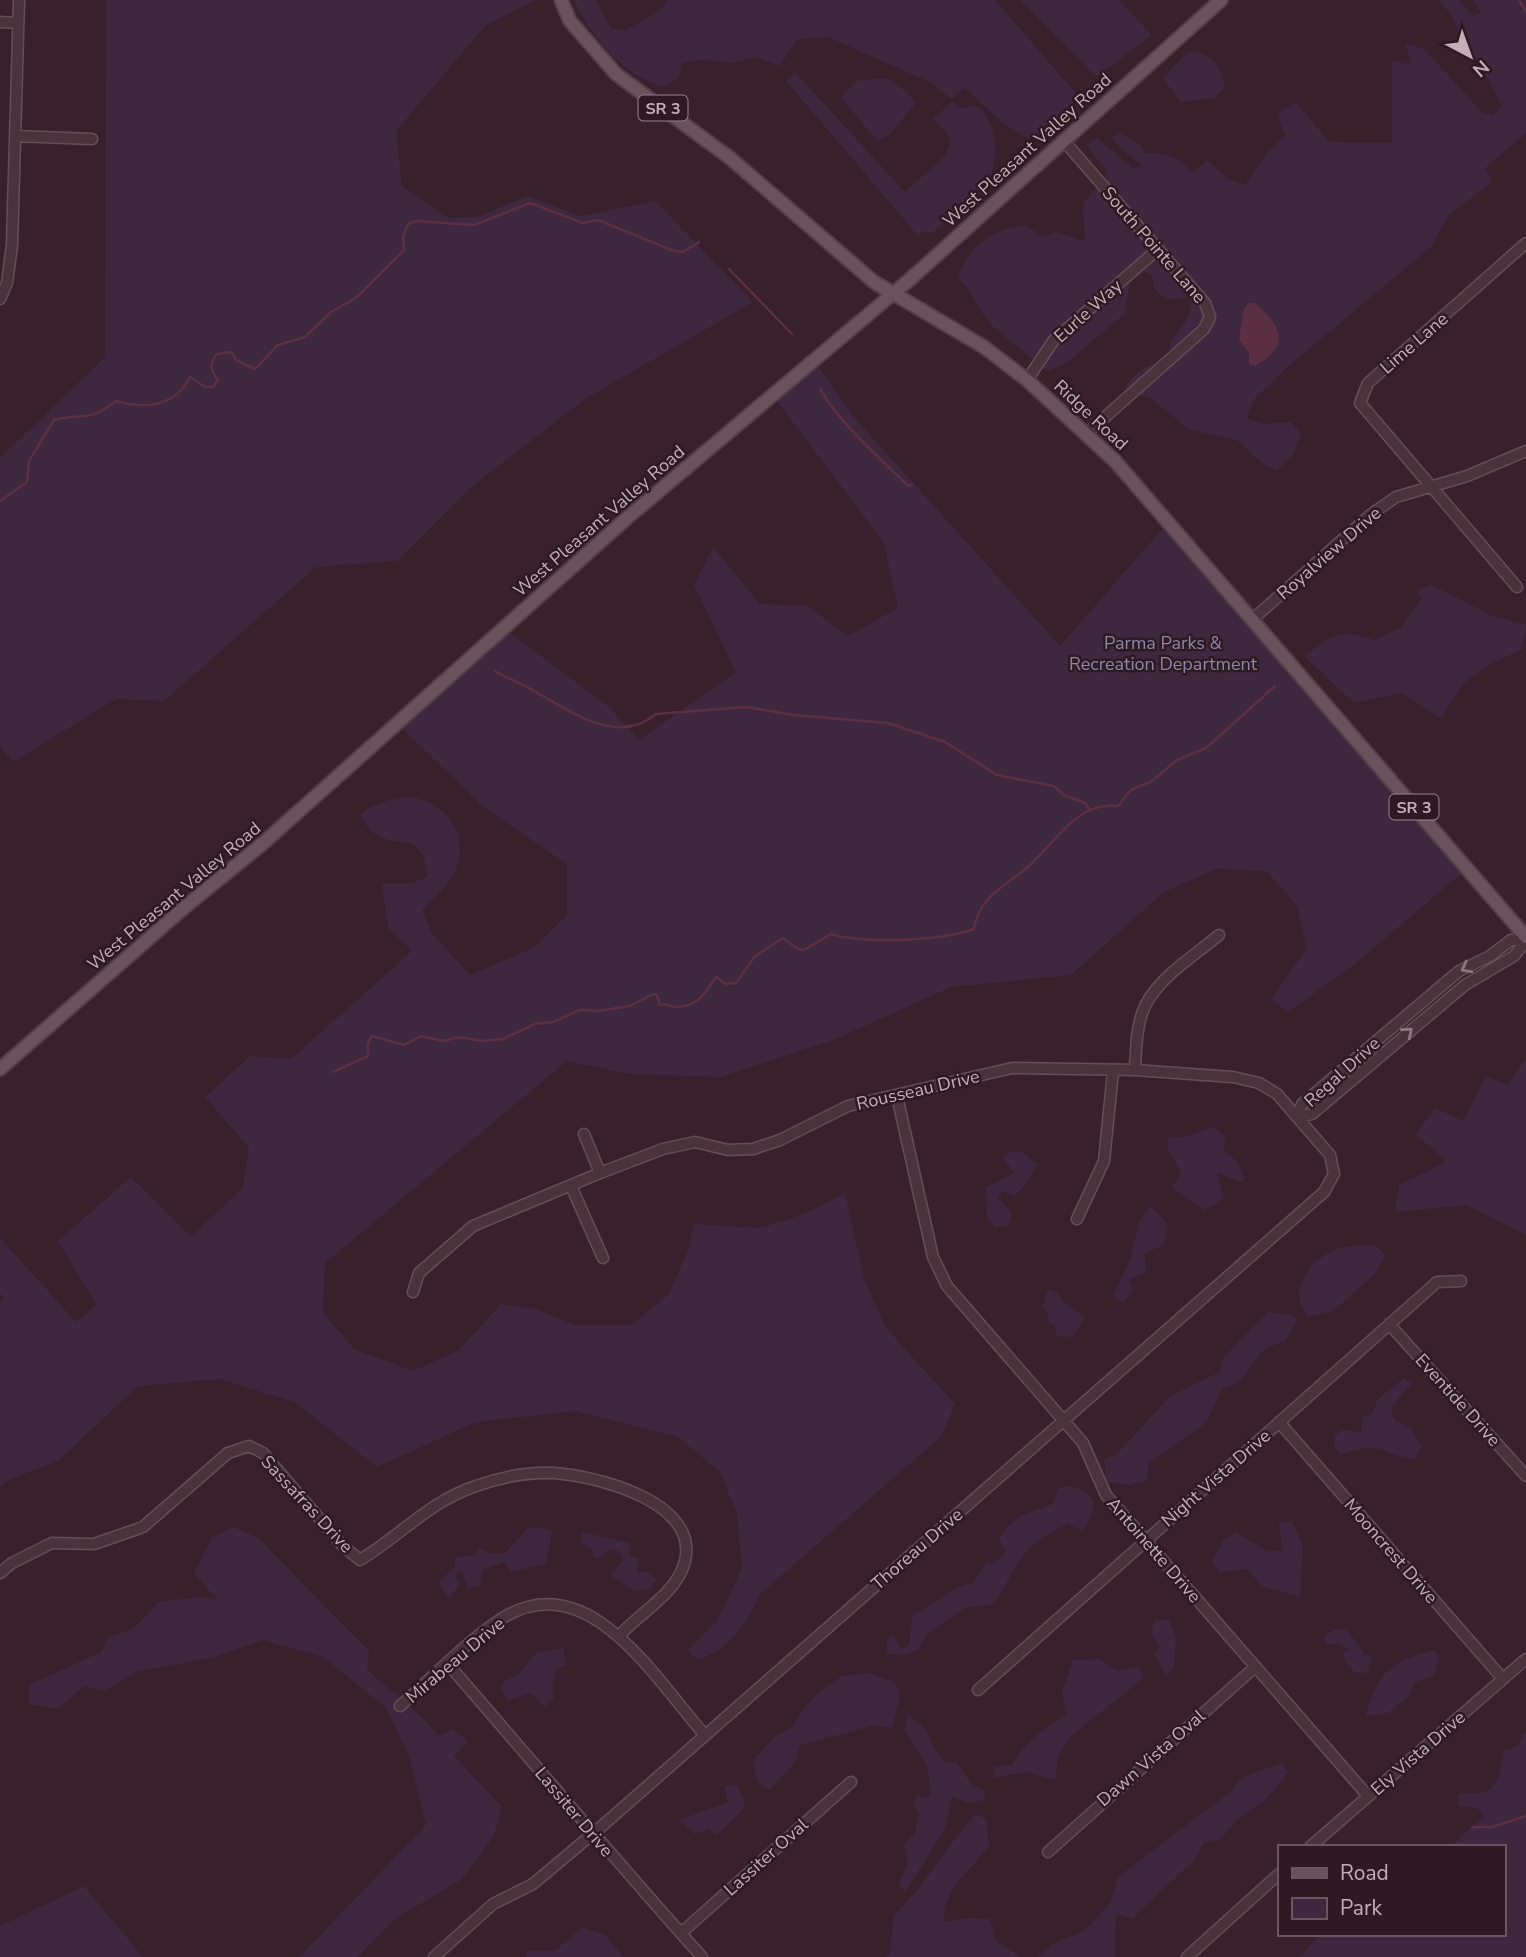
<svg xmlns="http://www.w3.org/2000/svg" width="1526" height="1957" font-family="'Nunito Sans',sans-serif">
  <rect width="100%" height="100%" fill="#38212a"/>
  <!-- green -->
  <path fill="#3e283f" d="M106,0h430l-50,25 -90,106 6,55 47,32 28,-1 50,-21 53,20 75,-15 98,101 -168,97 -111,86 -77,76 -81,6 -152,134 -48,-2 -103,63 -13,-16v-288l105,-101z
    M574,0h22l15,28 14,3 36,-22 7,-9h327l84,97 -44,41 -6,1 -25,-15 -39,-36 -14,11 -19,-16 -104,-46 -31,2 -17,27 -26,-9 -20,6 -33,-3 -19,3 -3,14 -15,10c-41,-11 -73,-50 -90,-87z
    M1020,0h98l34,35 -56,42z
    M1439,0h20l14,16 8,-4 -9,-12h54v133l-41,35 7,14 -44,34 -17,31 -139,116 -39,37 -6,19 18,5 26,-2 10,11 -8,22 -17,16 -13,-7 -26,-24 -47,-10 -41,-33 -17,-3 -6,-6c8,-17 26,-26 44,-27 -3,-28 11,-27 19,-46 1,-5 1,-13 2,-18l-24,3 -13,-11 -2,-14 -10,-5 -12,9 -5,34 -57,49 -20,9c-19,-16 -42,-31 -59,-49 -13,-14 -17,-33 -31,-43 7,-33 37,-51 68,-54l17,12 13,-5 29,9 -2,-38 25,-30 -22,-28 11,-7 36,30 9,-2 -28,-24 -2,-5 9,-4 18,11 7,9c21,0 33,4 46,20l15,-13 21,19 17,6 23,-33 17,-16 -7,-19 2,-5 16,-10 33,40 63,1v-82l20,4 -7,-22 19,6 59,64 10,2 9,-9 -13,-26 -22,-26 -14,-36z
    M1198,51c18,9 24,16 27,36l-10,11 -34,4 -18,-24 25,-26z
    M795,72l110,120 40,-36 6,-14 -4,-9 -14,-14 20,-18 8,7 14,-2 8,5 9,17 4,23 -5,27 -59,55 -10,-2 -3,6 -133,-156z
    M887,78l22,16 6,10 -26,31 -12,5 -36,-42 15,-17z
    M818,366l36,51 206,229 104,-119 299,345 -108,92 -67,48 -17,-13 36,-51 -10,-42 -30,-35 -51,-2 -52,23 -93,83 -120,12 -120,54 -111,36 -91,-3 -62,-13 -242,202 -2,50 31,36 59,22 45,-20 43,-47 35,5 39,16h56l37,-30 20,-44 6,-27 67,4 46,-15 38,-20 19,86 22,49 69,76 -13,32 -182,158c-11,27 -33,60 -64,65l-8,-9 29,-29 25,-53 -5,-54 -17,-42 -42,-35 -102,-26 -100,11 -99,45 -81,-64 -75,-24 -83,7 -80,75 -50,19 -8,7v-186l4,-3 -4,-5v-55l76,84 20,-17 -38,-64 73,-64 60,59 52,-48 6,-40 -44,-51 45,-41 41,3 121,-108 -24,-23 -6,-45h31l14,-6 -3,-21 -11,-12c-23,-3 -43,-5 -52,-29 6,-7 14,-10 23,-13 40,-18 86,18 74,61 -5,19 -22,34 -36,47l10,23 38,42 63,-27 34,-33v-51l-85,-58 -82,-80 109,-94 100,75 30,33 97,-68 -42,-87 19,-38 47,57 47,2 41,30 50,-28 -14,-65 -107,-142z
    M1430,584l62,32 34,9 -5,25c-40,17 -60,28 -79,69l-40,-26 -48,10 -49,-46c26,-24 35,-28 70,-17l26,-13 20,-28 -4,-8z
    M1526,1059v176l-60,-30 -71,7 4,-27 47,-23 -30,-28 19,-26 28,13 23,-45 21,9z
    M1214,1127l12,11 -3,13c14,8 19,15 21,32l-27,-10 7,26 -20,11 -32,-23 9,-14 -14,-26 1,-11 13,2z
    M1011,1151l11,1 15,12 -8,16 -14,16 -12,-5 -5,7 14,15 -4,13 -13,1 -8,-9 -1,-30 28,-15 -11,-16z
    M1151,1206l17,19 -4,19 -19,10 1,19 -17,6 4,12 -10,12 -10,-7 17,-36 10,-40z
    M1375,1245l11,11 -11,18 -42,37 -24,6c-22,-25 -3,-52 23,-66 10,-6 31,-5 43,-6z
    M1048,1289l10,4c4,11 19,16 27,26l-13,18 -15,-1 -2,-11 -6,-2 -1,-10 -6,-5z
    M1268,1312l23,3 6,5 -12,22c-30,7 -26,15 -42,36 -4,6 -14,8 -21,11l-15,33 -58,41 -2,17 -18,5 -23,-3 -2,-22 14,-7 52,-57 50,-24 4,-15z
    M1404,1378l8,5 -21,24 3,13 16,7 12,19 -8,13c-37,-6 -31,-19 -74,-4l-6,-10 1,-10 8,-5 18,2 2,-15 9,-3 6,-15z
    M1071,1486c29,8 26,24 12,45l-15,-7c-48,21 -48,39 -74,80l-29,4 -38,26 -9,16 -14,5 -17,-1v-14l6,-5 9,14 7,-4 4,-31c21,-7 37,-28 60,-31l14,-21 7,2 12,-12 -7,-14c13,-22 31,-26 54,-34l5,-16z
    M1279,1522h13l11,24 -3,51 -38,-11 -15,-17 -27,3 -8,-9 12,-24 12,-6 32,18h14z
    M233,1527l25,11 111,113 -2,19 50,42 22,24 13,-7 16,12 -14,15 48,51 -9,30 -32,43 -63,37 -41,40h-58l127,-132 -17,-69 -24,-49 -62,-50 -60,-17 -51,18 -74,13 -33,20 -20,-5 -28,23 -28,-5v-19l72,-33 6,-14 26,-9 26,-27 39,-5 20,3 -24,-26 18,-37z
    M537,1527l15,4 -6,33 -35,8 -7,-10 -20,7 -4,16 -12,3 -6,-17 -7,5 4,9 -10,13 -11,-16 16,-14 2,-11 16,-1 8,-8 11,6 14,-1 22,-24z
    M582,1532l48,11 -1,12 10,4 -2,14 10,-2 10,9 -6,8 -15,4 -26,-17 13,-15 -4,-9 -8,-2 -11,8h-7v-7l-12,-8z
    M1169,1619l7,18 -2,31 -8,7 -12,-22 6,-6 -9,-13 3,-13z
    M1347,1629l17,25 8,3 -5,16 -12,-1 -10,-10 -2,-9 6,-4 -11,-5h-13v-8l9,-6z
    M563,1648l3,17 -10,5 -4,17 2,12 -9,8 -14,-14 -23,7 -8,-12 6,-8 13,-6 17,-21z
    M1433,1650l6,5 -5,21 -21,7 -2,11 -23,19 -22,3c11,-44 24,-54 67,-66z
    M1099,1659l19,12 20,-4 6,11 -72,57 -14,22 -3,23 -29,-8 -31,6 -1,-11 18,-2c13,-23 32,-36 54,-51l-4,-22 11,-32z
    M869,1673l26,9 5,17 -8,28 -19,-1 -73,19 -4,16 -26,29 -13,-8 -4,-22 24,-25 16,-8 11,-19 16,-17 22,-15z
    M907,1715c30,16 18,27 38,47l12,1 15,22 12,6 1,9 -18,3 -15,-7 -7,33 -40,63 -6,-9 9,-19 -4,-20 11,-11 4,-18 -6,-11 5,-9 9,3 4,-6 -4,-26 -22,-35z
    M1526,1731v226h-227l22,-23h182v-87h-53l34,-31 -7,-8 -19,-2v-12c8,-2 15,0 23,-1 18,-3 21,-28 23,-43l13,-4z
    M1282,1763l6,10 -21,25 -33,25 -13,16 -17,4 -9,16 -63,60 -16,-5 -1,43h-77l14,-13 32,-13 26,-27 8,-27 111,-84 14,-16z
    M736,1784l9,18 -2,7 -26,26 -9,-6 -13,5 -16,-14 49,-18 -4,-16z
    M976,1814l10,5 3,27c-18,25 -47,43 -45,76l26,-4 20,1 6,22 25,16h-136l5,-4 4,-38c32,-30 52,-69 82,-101z
    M84,1886l59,71h-143v-31z
    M582,1927l22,7 20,23h-98l2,-6h27z"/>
  <!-- water -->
  <path fill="#5c3042" d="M1249,303h6c26,23 37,42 0,63l-6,-2v-11l-10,-14 5,-30z"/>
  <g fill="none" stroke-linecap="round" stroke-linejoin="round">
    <!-- stream -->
    <path stroke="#5c3042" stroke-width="2.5" d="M1519,0l7,12
      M729,269l63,65
      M820,389c23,38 57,66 88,97l4,-1
      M0,501l27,-19 2,-21 25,-41c30,-8 33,4 62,-19 29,9 60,5 74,-24l15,10h8l5,-7c-8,-10 -9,-16 -1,-26l15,-2 4,8 19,9 23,-24 27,-8 26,-25 25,-14 48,-48 -1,-13 5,-13 8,-3 58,4 56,-22 53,20 15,-3 76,31 9,1 16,-10
      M495,671c13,8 26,12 39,20 35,19 83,56 122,23l90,-7 47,8 95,8 57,19 52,33 57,11 10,9 21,8 5,8
      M333,1072l35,-16v-13l4,-7 32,9 17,-9 23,5 15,-4 23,4 21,-2 32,-15 18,-2 27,-12 18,1 32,-5 23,-12 4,1 3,10c8,-2 9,2 17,2 22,-1 29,-15 39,-30l10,7 10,-1 19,-27 28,-18 15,11 6,1 27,-16c34,10 109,7 143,-5 5,-34 34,-44 56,-64 26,-24 48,-64 88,-59l13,-16 21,-9 25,-21 29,-12 69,-62
      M1472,1827h20l34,-11"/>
    <defs>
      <path id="minor" d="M0,22l18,1
        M15,136l77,3
        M1064,141l141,162 5,14 -6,12 -118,105
        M0,299l7,-16 5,-38 7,-245
        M1027,380l27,-40 104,-91
        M1517,587l-157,-184 8,-20 158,-140
        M1253,619l117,-104 26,-18 71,-21 59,-25
        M1135,1070c1,-20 1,-45 10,-64 14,-29 49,-50 74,-71
        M897,1096l36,161 14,29 136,157 23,52 262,301
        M1297,1117l5,-13 157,-133 31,-15 21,-16 15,-1
        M1297,1117l15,-3 153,-129 49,-29 12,-15
        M584,1134l16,39
        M571,1186l32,72
        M1077,1219l27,-58 9,-89
        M413,1292l6,-19 54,-47 127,-53 63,-24 32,-7 33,8 25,-1 27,-9 68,-34 164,-38 123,2 98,7 26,6 18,11 53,61 4,19 -10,18 -722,634 -69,58 -40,20 -59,53
        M1389,1324l137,152
        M1279,1422l224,257
        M0,1573l12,-10 40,-20 42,1 49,-17 85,-74 21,-7 14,7 80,93 17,14c40,-24 70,-59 116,-74 25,-9 51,-14 78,-13 42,3 145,28 131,88 -8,33 -45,51 -66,75
        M448,1664c85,98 168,197 254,293
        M978,1690l459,-408 24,-1
        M400,1706c33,-29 65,-63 101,-87 88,-56 155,62 204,116
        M1310,1847l216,-188
        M1048,1852l207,-185
        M681,1933l170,-151
        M1187,1957l92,-83"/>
      <path id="major" d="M561,0l9,21 46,53 114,84 144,124 110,65 43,33 88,81 411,476
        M0,1069l186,-163 75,-61 366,-327 281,-237 313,-281"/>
    </defs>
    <!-- minor casing -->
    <use href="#minor" stroke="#634f57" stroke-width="13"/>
    <!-- major casing -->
    <use href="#major" stroke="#523e46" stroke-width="16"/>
    <!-- minor -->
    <use href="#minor" stroke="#49343c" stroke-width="10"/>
    <!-- major -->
    <use href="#major" stroke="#69525b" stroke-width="12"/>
  </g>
  <!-- one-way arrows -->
  <defs><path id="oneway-chevron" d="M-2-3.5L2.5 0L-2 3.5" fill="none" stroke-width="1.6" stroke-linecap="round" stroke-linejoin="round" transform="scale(1.75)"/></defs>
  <g stroke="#8d7880">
    <use href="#oneway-chevron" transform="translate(1466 968) rotate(152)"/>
    <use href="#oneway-chevron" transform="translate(1408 1032) rotate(-40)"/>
  </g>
  <g text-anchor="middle" stroke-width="5" stroke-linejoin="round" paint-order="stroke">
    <!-- shield labels -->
    <g fill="#2d1a22" stroke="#97828a" stroke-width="2">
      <rect x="638.5" y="95.5" width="49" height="25" rx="5"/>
      <rect x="1389.5" y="794.5" width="49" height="25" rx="5"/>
    </g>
    <g font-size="16" font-weight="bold" fill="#c5afb7">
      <text x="663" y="114">SR 3</text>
      <text x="1414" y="813">SR 3</text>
    </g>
    <!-- street labels -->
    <g font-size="18" fill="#c5afb7" stroke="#2d1a22">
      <text transform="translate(1027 150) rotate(-42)" y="6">West Pleasant Valley Road</text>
      <text transform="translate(1154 245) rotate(49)" y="6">South Pointe Lane</text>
      <text transform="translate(1088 311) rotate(-42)" y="6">Eurle Way</text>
      <text transform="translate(1414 343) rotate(-41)" y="6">Lime Lane</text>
      <text transform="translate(1091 415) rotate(43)" y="6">Ridge Road</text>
      <text transform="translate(599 521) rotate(-41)" y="6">West Pleasant Valley Road</text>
      <text transform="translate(1329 553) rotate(-41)" y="6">Royalview Drive</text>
      <text transform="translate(174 896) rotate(-40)" y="6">West Pleasant Valley Road</text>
      <text transform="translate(1342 1072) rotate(-42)" y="6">Regal Drive</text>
      <text transform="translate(918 1090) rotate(-13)" y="6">Rousseau Drive</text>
      <text transform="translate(1458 1400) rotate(48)" y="6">Eventide Drive</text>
      <text transform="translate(1216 1478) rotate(-41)" y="6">Night Vista Drive</text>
      <text transform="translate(307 1504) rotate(47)" y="6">Sassafras Drive</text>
      <text transform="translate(917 1549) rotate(-41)" y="6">Thoreau Drive</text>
      <text transform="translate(1154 1550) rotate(49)" y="6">Antoinette Drive</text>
      <text transform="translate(1391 1551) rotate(49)" y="6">Mooncrest Drive</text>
      <text transform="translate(455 1660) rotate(-40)" y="6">Mirabeau Drive</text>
      <text transform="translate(1418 1753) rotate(-41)" y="6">Ely Vista Drive</text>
      <text transform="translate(1151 1758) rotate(-41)" y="6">Dawn Vista Oval</text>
      <text transform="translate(574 1812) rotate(50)" y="6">Lassiter Drive</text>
      <text transform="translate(766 1857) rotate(-42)" y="6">Lassiter Oval</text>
    </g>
    <!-- park labels -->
    <g font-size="18" fill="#8e85ab" stroke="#2d1a22">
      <text x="1163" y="649">Parma Parks &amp;<tspan x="1163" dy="21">Recreation Department</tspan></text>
    </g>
  </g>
  <!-- legend -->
  <rect x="1278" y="1845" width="228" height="91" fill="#2d1a22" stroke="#6a565e" stroke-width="2"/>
  <rect x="1292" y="1868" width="35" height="10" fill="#69525b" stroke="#6a565e" stroke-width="2"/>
  <text x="1340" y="1880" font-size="21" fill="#c5afb7">Road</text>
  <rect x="1292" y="1898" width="35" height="21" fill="#3e283f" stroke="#6a565e" stroke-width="2"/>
  <text x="1340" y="1915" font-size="21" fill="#c5afb7">Park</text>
  <!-- north arrow -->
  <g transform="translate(1470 56) rotate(139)" stroke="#2d1a22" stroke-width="5" paint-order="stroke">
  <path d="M0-5L12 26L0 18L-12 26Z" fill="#c5afb7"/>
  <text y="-10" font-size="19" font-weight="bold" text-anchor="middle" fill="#c5afb7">N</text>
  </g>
</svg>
